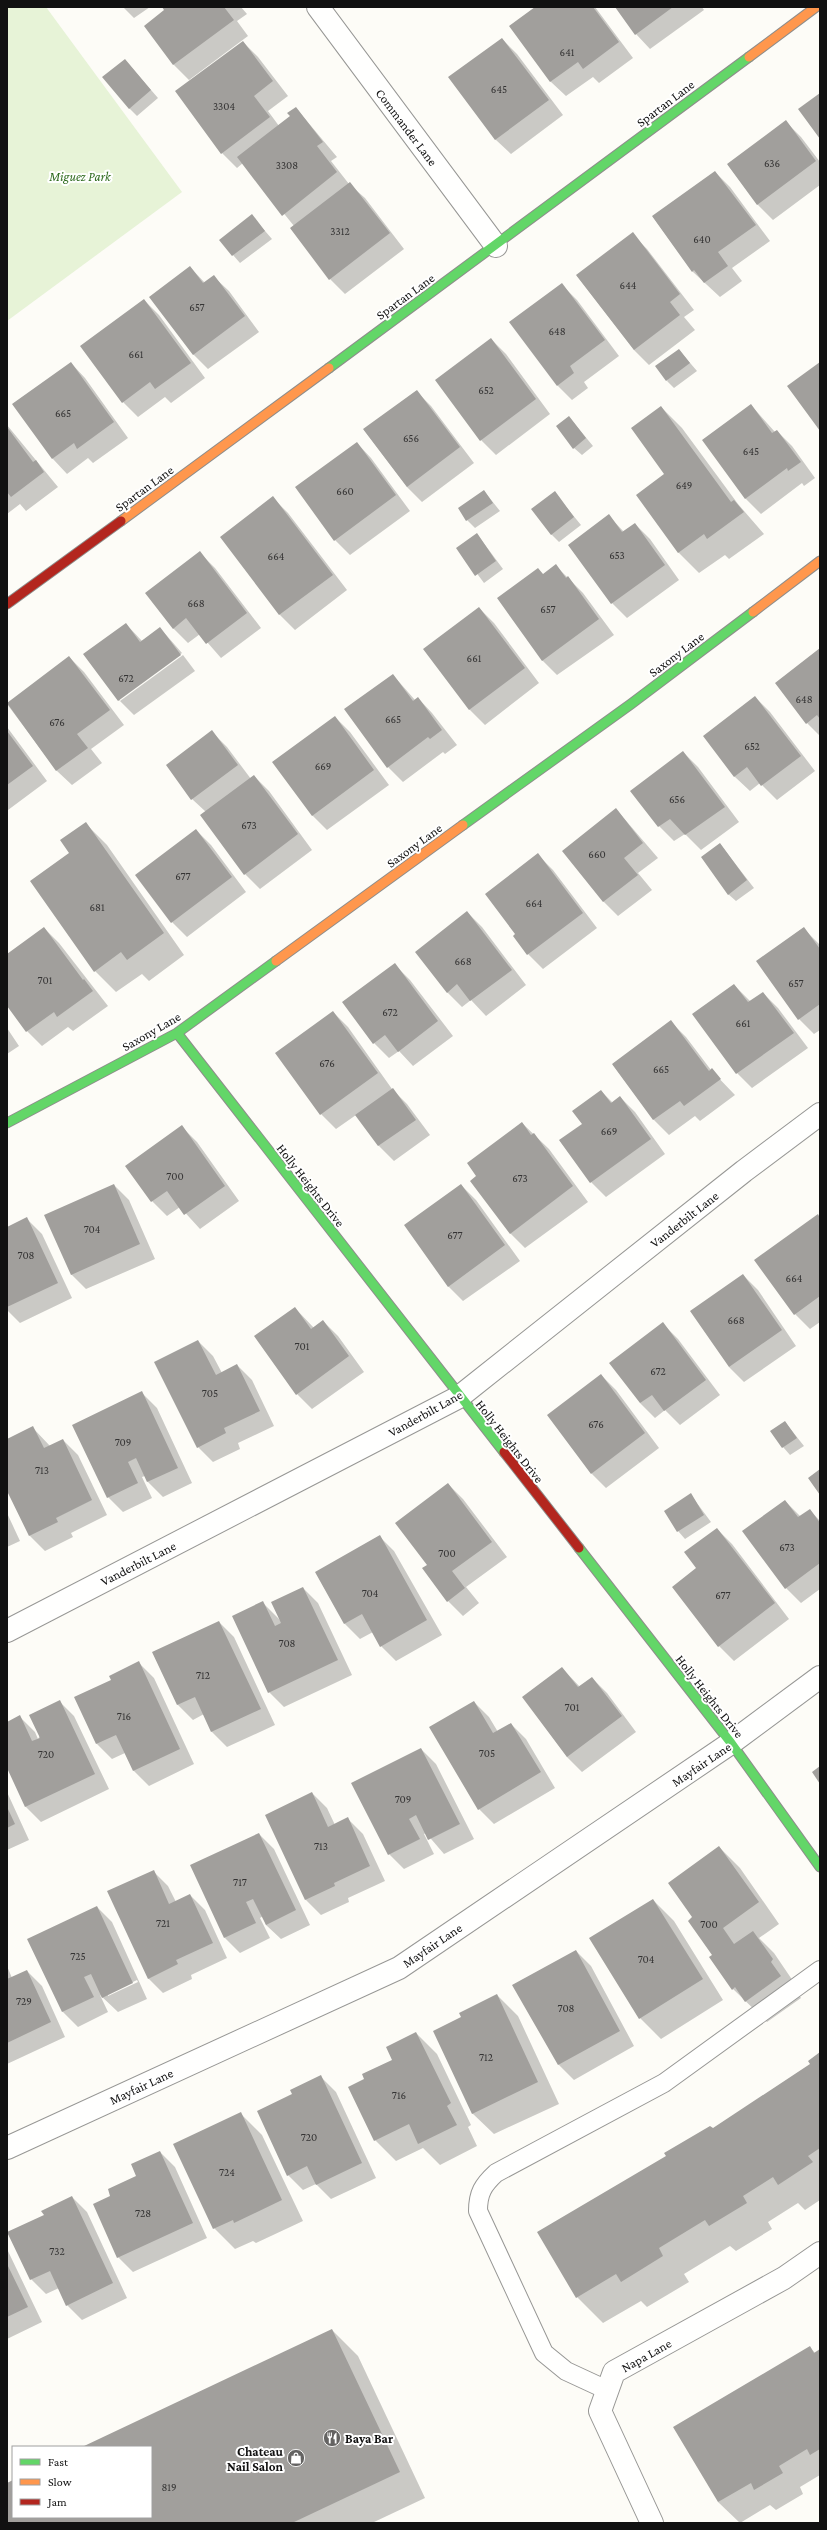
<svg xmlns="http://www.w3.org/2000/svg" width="827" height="2530" font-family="'Crimson Pro',serif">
  <rect width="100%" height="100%" fill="#fdfcf7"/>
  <!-- green -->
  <path fill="#e7f3d7" d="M7,7h39l136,185 -175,129z"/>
  <!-- shadow -->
  <path fill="#0003" fill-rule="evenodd" d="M123,7h27l-16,11z
    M163,7h78l6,7 -10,7 11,15 -59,44 -15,-15 -29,-39 20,-16z
    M536,7h59l38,51 -34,25 -6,-6 -27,19 -15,-14 -41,-56z
    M616,7h86l2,3 -54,39 -14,-15z
    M502,39l15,15 46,61 -52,39 -15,-14 -46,-62z
    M243,42l15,15 30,39 -20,15 11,15 12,-10 5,-8 41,49 -6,4 18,23 16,14 39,51 -59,45 -15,-15 -39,-50 3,-3 -51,-63 -6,5 -15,-15z
    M125,60l33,38 -21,18 -8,-8z
    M786,122l15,15 19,25v23l-47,35 -15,-15 -30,-40z
    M715,172l15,15 40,54 -38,27 10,13 -22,16 -27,-25 -40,-55z
    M252,216l20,23 -32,24 -7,-8z
    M632,234l15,15 47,61 -10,7 11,13 -46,35 -15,-15 -57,-74z
    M190,267l15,16 9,-6 15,14 30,41 -51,37 -15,-15z
    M562,285l15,15 42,56 -35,26 4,6 -16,12 -14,-14z
    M144,300l15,15 46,63 -34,25 -6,-6 -27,20 -15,-15 -41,-55z
    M491,339l15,15 44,60 -54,41 -15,-15z
    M679,350l18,21 -23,17 -7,-7z
    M71,363l14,15 43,60 -35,25 -5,-5 -21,16 -14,-15 -40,-55z
    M416,391l15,15 43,57 -52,39 -15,-15 -43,-57z
    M751,405l24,27 2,-1 15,15 23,32 -11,8 -2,-3 -41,31 -15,-15 -43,-59z
    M661,407l21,21 56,76 26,30 -35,25 -4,-4 -26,18 -21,-21 -13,-78z
    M569,417l24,29 -11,9 -8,-7z
    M7,425l51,62 -32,24 -6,-7 -13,10z
    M357,443l14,15 39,53 -60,44 -15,-15z
    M484,491l16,20 -25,17 -8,-8z
    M554,492l27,33 -22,17 -8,-8z
    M273,498l15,15 59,77 -52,40 -15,-15 -58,-78z
    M609,516l15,16 11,-8 15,15 29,41 -52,38 -15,-15z
    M477,534l26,35 -19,14 -26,-35z
    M200,553l15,15 46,60 -40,30 -21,-24 -12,9 -15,-15z
    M556,566l27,27 31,42 -57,40 -15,-15 2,-85z
    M479,608l15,15 45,60 -54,42 -15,-15 -45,-61z
    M126,624l16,17 18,-13 22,25 -62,45v3l63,-46 12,16 -61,44 -15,-15 -34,-46z
    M820,650v86l-13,-13z
    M69,657l15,15 40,53 -33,24 11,14 -30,22 -15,-14 -50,-67z
    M393,675l22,25 3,-2 14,15 25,32 -12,9 -2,-2 -40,30 -15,-15z
    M755,697l15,15 45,59 -38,29 -17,-17 -10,8 -15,-14 -30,-41z
    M335,717l15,15 39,53 -62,45 -15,-15z
    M7,727l40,54 -39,29 -1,-2z
    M212,732l15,15 24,32 3,-3 15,15 43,59 -52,39 -15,-15 -39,-62 -14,-13z
    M683,752l15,15 41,55 -38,28 -16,-16 -11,7 -15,-15z
    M616,809l42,49 -20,15 14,17 -34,26 -15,-15z
    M86,824l21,21 77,110 -35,26 -7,-7 -26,18 -21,-21 -25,-117z
    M196,830l15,15 35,47 -59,45 -15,-15z
    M720,844l34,44 -18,13 -8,-7z
    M538,855l15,15 44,58 -54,41 -15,-15z
    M467,912l15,15 44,58 -40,31 -15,-16 -9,7 -15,-15z
    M44,928l15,15 49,63 -35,25 -5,-4 -26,19 -15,-15 -20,-27v-49z
    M803,928l17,17v85l-6,4 -15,-15 -41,-58z
    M395,965l15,15 43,56 -40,30 -14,-15 -10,7 -15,-15z
    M734,985l17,17 12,-9 15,15 30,40 -56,40 -15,-15 -43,-59z
    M333,1012l15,15 44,62 15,15 23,31 -36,26 -15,-15 -23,-31 -20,14 -15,-15z
    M671,1022l15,15 25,33 24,25 -35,26 -5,-5 -26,19 -15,-15 -41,-55z
    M7,1028l12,18 -12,8z
    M601,1091l12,12 7,-6 15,15 30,42 -59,43 -15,-15 -31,-41 23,-17z
    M522,1123l27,26 39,53 -63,46 -15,-15z
    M182,1127l15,15 42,59 -39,28 -20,-22 -13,9 -15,-15 -25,-35z
    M114,1185l15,15 26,59 -69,30 -15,-15z
    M461,1185l15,15 44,61 -57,40 -15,-15z
    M817,1215l3,3v104l-10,7 -15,-15z
    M27,1219l15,15 30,64 -52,25 -13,-13v-82z
    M743,1275l15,15 38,56 -52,36 -15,-15z
    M295,1308l19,20 9,-7 15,15 26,36 -52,37 -15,-15z
    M663,1324l15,15 42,56 -40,30 -15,-15 -10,8 -15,-15z
    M198,1341l15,15 9,17 15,-8 15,15 22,46 -36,17 2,6 -27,13 -15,-15z
    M601,1375l15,15 43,58 -53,40 -14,-14z
    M142,1393l15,15 35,75 -29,14 -15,-15 -3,-6 -3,1 10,21 -29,14 -15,-15z
    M785,1422l19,24 -14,9 -7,-8z
    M33,1428l17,18 13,-6 15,15 29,60 -36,18 2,4 -28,14 -15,-15 -23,-47v-49z
    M448,1484l15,15 44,58 -41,30 13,16 -16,13 -15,-15 -20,-36z
    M691,1495l20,27 -26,17 -7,-8z
    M785,1501l16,16 9,-7 10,11v68l-19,14 -15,-15 -42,-57z
    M7,1513l13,28 -13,6z
    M717,1529l15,15 57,75 -55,42 -15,-15 -21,-78z
    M379,1536l15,15 48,84 -46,26 -15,-15 -8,-14 -13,7 -15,-15 -29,-51z
    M303,1588l15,15 34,72 -68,32 -15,-15 -6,-89 18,18z
    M219,1622l15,15 41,88 -48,22 -15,-15 -8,-18 -11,6 -15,-15 -25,-52z
    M139,1663l15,15 40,86 -45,22 -15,-15 -9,-18 -13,6 -15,-15 -21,-46 36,-17z
    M562,1668l18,19 12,-9 15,15 29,39 -54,40 -15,-15 -44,-60z
    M59,1701l15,15 35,73 -68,33 -15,-15 -19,-41v-43l13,-6 15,15 3,7z
    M474,1702l15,15 9,15 13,-8 15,15 29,49 -61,36 -15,-15z
    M421,1749l15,15 38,75 -30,15 -18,-21 -2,1 10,20 -30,15 -15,-15z
    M7,1792l22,48 -22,10z
    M312,1793l15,15 8,17 13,-6 15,15 22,47 -37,17 1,4 -28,13 -15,-15 -39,-85z
    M259,1834l15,15 36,76 -29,14 -15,-14 -3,-9 -3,2 10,20 -30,15 -15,-15z
    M719,1847l21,21 39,56 -20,14 15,15 19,28 -2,2 10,15 -34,24 -34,-33 -23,-32 3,-2 -19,-37z
    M153,1871l15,15 8,16 14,-7 15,15 22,48 -36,17 1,4 -29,14 -15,-15z
    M653,1900l21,21 49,79 -62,39 -21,-21z
    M97,1907l15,15 35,77 -29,13 -18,-17 8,17 -30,15 -15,-15 -34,-73zM137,1980l1,2 -30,14v-2z
    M576,1951l15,15 43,80 -60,34 -15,-15 -46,-80z
    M7,1966l5,12 15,-7 15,15 23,51 -58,27z
    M497,1995l21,21 41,88 -65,30 -22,-21 -9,-95z
    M416,2033l21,21 34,71 -3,2 9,19 -37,19 -17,-17 -27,13 -21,-21 -9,-60 27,-20z
    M820,2054v146l-15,10 -7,-7 -30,19 4,7 -36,22 -6,-5 -46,28 5,8 -42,25 -6,-6 -38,22 -26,-26 136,-168 98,-65z
    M321,2077l15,15 40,86 -45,21 -15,-15 -13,6 -15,-15 6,-80z
    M241,2114l21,21 41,86 -47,22 -3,-2 -18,8 -21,-21z
    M160,2152l15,15 32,71 -74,34 -15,-15 20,-80z
    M72,2197l15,15 40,86 -45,22 -15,-15 -8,-17 -13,6 -15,-15 14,-64z
    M7,2249l35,73 -35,17z
    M332,2330l26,26 67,142 -53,25h-365v-39l6,-3v36h138v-70h-66z
    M810,2347l5,6 5,-3v125l-20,12 3,7 -27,16 -6,-5 -30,18 -22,-21z"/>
  <!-- building -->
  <path fill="#a19f9c" d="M162,7h62l10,13 -61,45 -29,-39 20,-16z
    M535,7h58l26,35 -36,27 -5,-7 -28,20 -41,-56z
    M615,7h58l-38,28z
    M502,38l47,62 -54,40 -47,-63z
    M243,41l30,40 -19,15 16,21 -49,37 -46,-63z
    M125,59l26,31 -22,19 -27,-32z
    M820,93v46l-22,-30z
    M296,107l27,35 -6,4 20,26 -55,44 -45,-59 53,-41 -3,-3z
    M786,120l30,41 -59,44 -30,-41z
    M715,171l41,54 -38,27 10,14 -24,17 -10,-13 -2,2 -40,-56z
    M350,182l40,51 -61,47 -39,-52z
    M252,214l13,17 -33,25 -13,-16z
    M633,232l47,62 -10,8 10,13 -46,35 -58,-75z
    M190,266l13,17 11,-8 31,41 -52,39 -44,-58z
    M562,283l43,57 -35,26 4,7 -17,13 -48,-64z
    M144,299l47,64 -36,26 -5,-7 -28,21 -42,-57z
    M491,338l45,61 -56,42 -45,-61z
    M679,349l11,14 -24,18 -11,-15z
    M71,362l43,60 -37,27 -3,-6 -22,16 -40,-55z
    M820,362v69l-33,-45z
    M417,390l43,57 -53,40 -44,-58z
    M751,404l21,29 5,-3 24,32 -13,9 -1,-3 -42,31 -43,-59z
    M661,406l70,96 3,-2 10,12 -37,27 -3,-5 -26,19 -42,-58 28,-21 -33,-46z
    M569,416l17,22 -13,11 -17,-23z
    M7,427l26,35 3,-2 8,12 -33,25 -4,-5z
    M357,442l39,53 -62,46 -39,-54z
    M484,490l9,13 -27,18 -8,-13z
    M555,491l19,26 -23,18 -20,-26z
    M273,496l60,79 -54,40 -59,-78z
    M609,514l13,18 13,-9 30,42 -54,39 -43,-59z
    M477,533l19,28 -21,15 -19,-28z
    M200,551l47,62 -41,31 -20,-26 -13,11 -28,-36z
    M556,564l10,14 2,-2 31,43 -57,42 -45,-63 41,-30 5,6z
    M479,607l46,61 -56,42 -46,-61z
    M126,623l14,19 20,-15 21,28 -63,46 -35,-47z
    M820,648v71l-3,-4 -11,9 -31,-41z
    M69,656l41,54 -33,24 11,14 -32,23 -49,-68z
    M393,674l20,27 5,-4 24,33 -12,9 -2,-2 -41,31 -43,-59z
    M755,696l46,60 -40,30 -14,-19 -13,10 -31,-41z
    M335,716l39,54 -62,46 -40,-54z
    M212,730l26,35 -47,35 -25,-35z
    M7,731l26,35 -26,19z
    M683,751l42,56 -40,28 -15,-16 -12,8 -28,-36z
    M254,775l44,59 -54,41 -44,-60z
    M616,808l27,35 -19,15 14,17 -35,27 -41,-51z
    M86,822l78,111 -37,27 -6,-8 -27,20 -64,-91 39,-28 -9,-13z
    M196,829l36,48 -61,46 -36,-48z
    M720,843l27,37 -19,15 -27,-38z
    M538,853l45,60 -56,42 -14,-19 2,-2 -30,-40z
    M467,911l45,59 -42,31 -13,-17 -10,9 -32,-41z
    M44,927l39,53 1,-1 9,12 -36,26 -3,-5 -28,20 -19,-26v-52z
    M804,927l16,22v55l-22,16 -42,-59z
    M395,963l43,58 -40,31 -13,-17 -12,9 -31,-42z
    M734,984l14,18 15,-10 31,41 -58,41 -44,-60z
    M333,1011l45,62 -58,42 -45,-62z
    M671,1020l38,51 3,-3 9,11 -37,27 -4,-5 -27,19 -41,-56z
    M393,1088l23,32 -38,26 -23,-31z
    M601,1090l10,13 9,-7 31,43 -61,44 -31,-43 23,-16 -10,-13z
    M522,1122l9,13 3,-2 39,53 -63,48 -40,-53 6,-5 -9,-13z
    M182,1125l43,61 -41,29 -17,-24 -16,11 -26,-36z
    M114,1184l26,60 -69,31 -27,-60z
    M461,1184l44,61 -57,42 -44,-62z
    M818,1214l2,4v78l-26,19 -40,-55z
    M27,1217l31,66 -51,24v-80z
    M743,1274l39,56 -53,37 -39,-56z
    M295,1307l16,22 12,-9 26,36 -53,39 -42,-59z
    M663,1322l43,58 -42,31 -12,-16 -12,8 -31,-40z
    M198,1340l18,35 21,-11 23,47 -36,17 2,5 -29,15 -43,-86z
    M601,1374l44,59 -54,41 -44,-59z
    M142,1391l36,77 -31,14 -11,-24 -8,4 10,21 -31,15 -35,-73z
    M785,1421l12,17 -15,10 -12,-17z
    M33,1426l11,22 19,-9 29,61 -36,18 2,4 -29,14 -22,-45v-52z
    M820,1469v26l-12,-17z
    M448,1483l44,59 -40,29 13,17 -18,14 -25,-34 5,-3 -32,-42z
    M691,1493l13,22 -27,17 -13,-21z
    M785,1500l13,17 12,-8 10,14v40l-35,26 -43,-58z
    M717,1528l58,75 -57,44 -46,-60 24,-19 -12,-16z
    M380,1535l47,85 -47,27 -18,-33 -18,10 -29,-52z
    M303,1587l35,73 -70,33 -36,-77 31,-15 12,25 6,-3 -10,-21z
    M219,1621l42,88 -50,23 -16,-35 -18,8 -25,-53z
    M139,1661l41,88 -47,22 -17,-36 -20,9 -22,-47 37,-17 -2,-4z
    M562,1667l16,20 14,-10 30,39 -55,41 -45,-60z
    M60,1700l35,74 -70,33 -18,-39v-46l13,-7 12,26 8,-3 -11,-23z
    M474,1701l19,32 18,-10 30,49 -63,38 -49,-83z
    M421,1748l39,76 -32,16 -12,-25 -7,4 11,20 -32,16 -37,-72z
    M820,1766v18l-8,-12z
    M312,1792l16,35 20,-10 22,49 -36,17 1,3 -30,14 -40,-85z
    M7,1807l8,17 -8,4z
    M259,1833l37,77 -30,15 -13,-26 -7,3 10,21 -32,15 -34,-73z
    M719,1846l40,56 -36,26 11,16 19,-13 20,28 -2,3 10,14 -36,26 -10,-15 -3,3 -23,-33 3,-2 -24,-34 4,-4 -24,-34z
    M154,1870l15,34 21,-10 23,49 -37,17 2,4 -30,15 -41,-88z
    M653,1899l50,80 -64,40 -50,-81z
    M97,1906l36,77 -31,15 -11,-24 -7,3 10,20 -32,15 -35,-73z
    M576,1950l44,81 -62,34 -46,-80z
    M27,1970l24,52 -44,21v-64z
    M497,1994l41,88 -66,32 -39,-83 28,-14 -2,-4z
    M416,2032l35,71 -4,3 10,19 -39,19 -9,-20 -35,17 -26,-54 16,-8 -2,-5 30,-14 -6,-13z
    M820,2052v96l-12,8 5,6 -35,23 -5,-8 -30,19 4,7 -38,23 -4,-6 -46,28 4,8 -42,26 -5,-8 -40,24 -39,-66 129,-76 -2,-3 46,-27 3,2 97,-64 -2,-3z
    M321,2075l41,88 -46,22 -9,-19 -20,10 -30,-65 35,-17 -2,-4z
    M241,2112l41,88 -48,23 -1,-3 -20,9 -40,-85z
    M160,2151l33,72 -76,35 -24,-54 17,-8 -2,-7 28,-13 -5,-12z
    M72,2196l41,87 -47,23 -16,-35 -20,9 -23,-48 37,-17 -3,-4z
    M7,2264l21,43 -21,10z
    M332,2329l68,143 -108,51h-285v-40l6,-3v37h138v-70h-69z
    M810,2346l4,7 6,-4v100l-10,6 -3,-6 -28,17 4,7 -29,17 -3,-7 -33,19 -45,-75z"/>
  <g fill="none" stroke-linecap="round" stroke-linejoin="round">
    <defs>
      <path id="lane" d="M607,2390l-41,-19 -22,-18 -66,-142c0,-18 5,-26 18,-38l168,-90 156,-113"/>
      <path id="street" d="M318,7l178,239
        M7,1631l452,-234 285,-226 76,-57
        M7,2148l392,-180 332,-225 89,-66
        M652,2523l-52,-112 14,-39 170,-94 36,-25"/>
      <path id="fast" d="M329,368l420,-311
        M463,825l168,-121 122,-92
        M177,1033l327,419
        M7,1123l170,-90 99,-72
        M579,1548l152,195 89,124"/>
      <path id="slow" d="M749,57l67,-50
        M121,521l208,-153
        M753,612l67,-51
        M276,961l187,-136"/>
      <path id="jam" d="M7,604l114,-83
        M504,1452l75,96"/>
    </defs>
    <!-- lane casing -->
    <use href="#lane" stroke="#979795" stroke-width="20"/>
    <!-- street casing -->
    <use href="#street" stroke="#979795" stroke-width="24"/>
    <!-- fast casing -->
    <use href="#fast" stroke="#8e8d8b" stroke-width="11"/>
    <!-- slow casing -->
    <use href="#slow" stroke="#8e8d8b" stroke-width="11"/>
    <!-- jam casing -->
    <use href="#jam" stroke="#8e8d8b" stroke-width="11"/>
    <!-- lane -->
    <use href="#lane" stroke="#fffffe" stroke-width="18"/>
    <!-- street -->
    <use href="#street" stroke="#fffffe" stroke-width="22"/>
    <!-- fast -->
    <use href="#fast" stroke="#63d668" stroke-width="9"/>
    <!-- slow -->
    <use href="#slow" stroke="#ff974d" stroke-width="9"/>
    <!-- jam -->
    <use href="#jam" stroke="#b3261e" stroke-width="9"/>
  </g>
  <!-- icons -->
  <defs>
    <symbol id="restaurant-disc" viewBox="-11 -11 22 22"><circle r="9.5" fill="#646362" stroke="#fff"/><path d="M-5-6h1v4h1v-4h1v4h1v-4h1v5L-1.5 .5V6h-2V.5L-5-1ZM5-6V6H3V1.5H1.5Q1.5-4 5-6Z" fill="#fff"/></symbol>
    <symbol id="shop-disc" viewBox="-11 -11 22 22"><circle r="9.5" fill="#646362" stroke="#fff"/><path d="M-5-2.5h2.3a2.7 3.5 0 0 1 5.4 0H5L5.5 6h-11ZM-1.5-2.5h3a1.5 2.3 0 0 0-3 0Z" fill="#fff"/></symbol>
  </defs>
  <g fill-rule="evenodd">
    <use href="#restaurant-disc" x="322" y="2428" width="20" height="20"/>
    <use href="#shop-disc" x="286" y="2448" width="20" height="20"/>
  </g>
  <g text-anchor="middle" stroke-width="4" stroke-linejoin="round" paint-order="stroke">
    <!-- number labels -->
    <g font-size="11" fill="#353434">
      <text x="567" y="56">641</text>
      <text x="499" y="93">645</text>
      <text x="224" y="110">3304</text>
      <text x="772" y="167">636</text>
      <text x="287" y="169">3308</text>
      <text x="340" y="235">3312</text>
      <text x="702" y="243">640</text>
      <text x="628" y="289">644</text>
      <text x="197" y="311">657</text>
      <text x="557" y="335">648</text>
      <text x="136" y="358">661</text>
      <text x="486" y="394">652</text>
      <text x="63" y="417">665</text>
      <text x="411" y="442">656</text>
      <text x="751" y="455">645</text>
      <text x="684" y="489">649</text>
      <text x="345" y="495">660</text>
      <text x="617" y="559">653</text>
      <text x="276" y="560">664</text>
      <text x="196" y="607">668</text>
      <text x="548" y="613">657</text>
      <text x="474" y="662">661</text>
      <text x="126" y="682">672</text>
      <text x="804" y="703">648</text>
      <text x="393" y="723">665</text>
      <text x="57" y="726">676</text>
      <text x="752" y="750">652</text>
      <text x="323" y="770">669</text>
      <text x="677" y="803">656</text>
      <text x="249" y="829">673</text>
      <text x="597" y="858">660</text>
      <text x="183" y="880">677</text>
      <text x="534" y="907">664</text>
      <text x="97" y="911">681</text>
      <text x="463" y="965">668</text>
      <text x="45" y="984">701</text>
      <text x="796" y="987">657</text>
      <text x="390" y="1016">672</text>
      <text x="743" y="1027">661</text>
      <text x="327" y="1067">676</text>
      <text x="661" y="1073">665</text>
      <text x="609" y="1135">669</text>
      <text x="175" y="1180">700</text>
      <text x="520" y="1182">673</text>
      <text x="92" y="1233">704</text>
      <text x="455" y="1239">677</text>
      <text x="26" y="1259">708</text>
      <text x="794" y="1282">664</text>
      <text x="736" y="1324">668</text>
      <text x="302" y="1350">701</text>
      <text x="658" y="1375">672</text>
      <text x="210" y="1397">705</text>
      <text x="596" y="1428">676</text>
      <text x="123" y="1446">709</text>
      <text x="42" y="1474">713</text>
      <text x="787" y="1551">673</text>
      <text x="447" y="1557">700</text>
      <text x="370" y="1597">704</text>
      <text x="723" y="1599">677</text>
      <text x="287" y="1647">708</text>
      <text x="203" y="1679">712</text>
      <text x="572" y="1711">701</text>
      <text x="124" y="1720">716</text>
      <text x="487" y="1757">705</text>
      <text x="46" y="1758">720</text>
      <text x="403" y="1803">709</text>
      <text x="321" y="1850">713</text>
      <text x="240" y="1886">717</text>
      <text x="163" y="1927">721</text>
      <text x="709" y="1928">700</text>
      <text x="78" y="1960">725</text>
      <text x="646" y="1963">704</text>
      <text x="24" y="2005">729</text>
      <text x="566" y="2012">708</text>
      <text x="486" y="2061">712</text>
      <text x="399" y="2099">716</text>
      <text x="309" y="2141">720</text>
      <text x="227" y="2176">724</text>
      <text x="143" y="2217">728</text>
      <text x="57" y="2255">732</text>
      <text x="169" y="2491">819</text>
    </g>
    <!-- street labels -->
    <g font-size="13" fill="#111" stroke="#fff">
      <text transform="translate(665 103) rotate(-37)" y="5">Spartan Lane</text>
      <text transform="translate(407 127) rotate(53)" y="5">Commander Lane</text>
      <text transform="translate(405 296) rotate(-36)" y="5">Spartan Lane</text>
      <text transform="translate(144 488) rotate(-36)" y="5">Spartan Lane</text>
      <text transform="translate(676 654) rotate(-37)" y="5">Saxony Lane</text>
      <text transform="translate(414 845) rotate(-36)" y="5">Saxony Lane</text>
      <text transform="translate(151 1031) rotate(-30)" y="5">Saxony Lane</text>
      <text transform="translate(311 1185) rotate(52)" y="5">Holly Heights Drive</text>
      <text transform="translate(684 1219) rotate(-38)" y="5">Vanderbilt Lane</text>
      <text transform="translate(425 1413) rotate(-29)" y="5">Vanderbilt Lane</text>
      <text transform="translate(510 1441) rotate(52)" y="5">Holly Heights Drive</text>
      <text transform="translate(138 1563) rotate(-27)" y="5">Vanderbilt Lane</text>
      <text transform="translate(710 1696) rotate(52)" y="5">Holly Heights Drive</text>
      <text transform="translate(701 1764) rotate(-34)" y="5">Mayfair Lane</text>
      <text transform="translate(432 1945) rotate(-34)" y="5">Mayfair Lane</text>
      <text transform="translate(141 2086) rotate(-25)" y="5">Mayfair Lane</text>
      <text transform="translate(646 2355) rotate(-29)" y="5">Napa Lane</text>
    </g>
    <!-- park labels -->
    <g font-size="13" font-style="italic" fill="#2f6b1f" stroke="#fff">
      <text x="80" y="181">Miguez Park</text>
    </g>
    <!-- poi labels -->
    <g font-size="13" font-weight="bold" fill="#111" stroke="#fff" text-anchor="start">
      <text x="345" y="2443">Baya Bar</text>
      <text x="283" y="2456" text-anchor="end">Chateau<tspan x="283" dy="15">Nail Salon</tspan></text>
    </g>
  </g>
  <!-- border -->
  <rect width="827" height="2530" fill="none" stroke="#111111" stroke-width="16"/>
  <!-- legend -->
  <rect x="12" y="2446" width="140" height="72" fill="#ffffff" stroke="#a0a0a0"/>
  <rect x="20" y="2459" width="20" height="6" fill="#63d668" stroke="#a0a0a0"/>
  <text x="48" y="2466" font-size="12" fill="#111111">Fast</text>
  <rect x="20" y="2479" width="20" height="6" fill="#ff974d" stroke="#a0a0a0"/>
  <text x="48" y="2486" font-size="12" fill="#111111">Slow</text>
  <rect x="20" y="2499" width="20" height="6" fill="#b3261e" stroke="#a0a0a0"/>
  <text x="48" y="2506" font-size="12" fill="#111111">Jam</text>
</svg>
